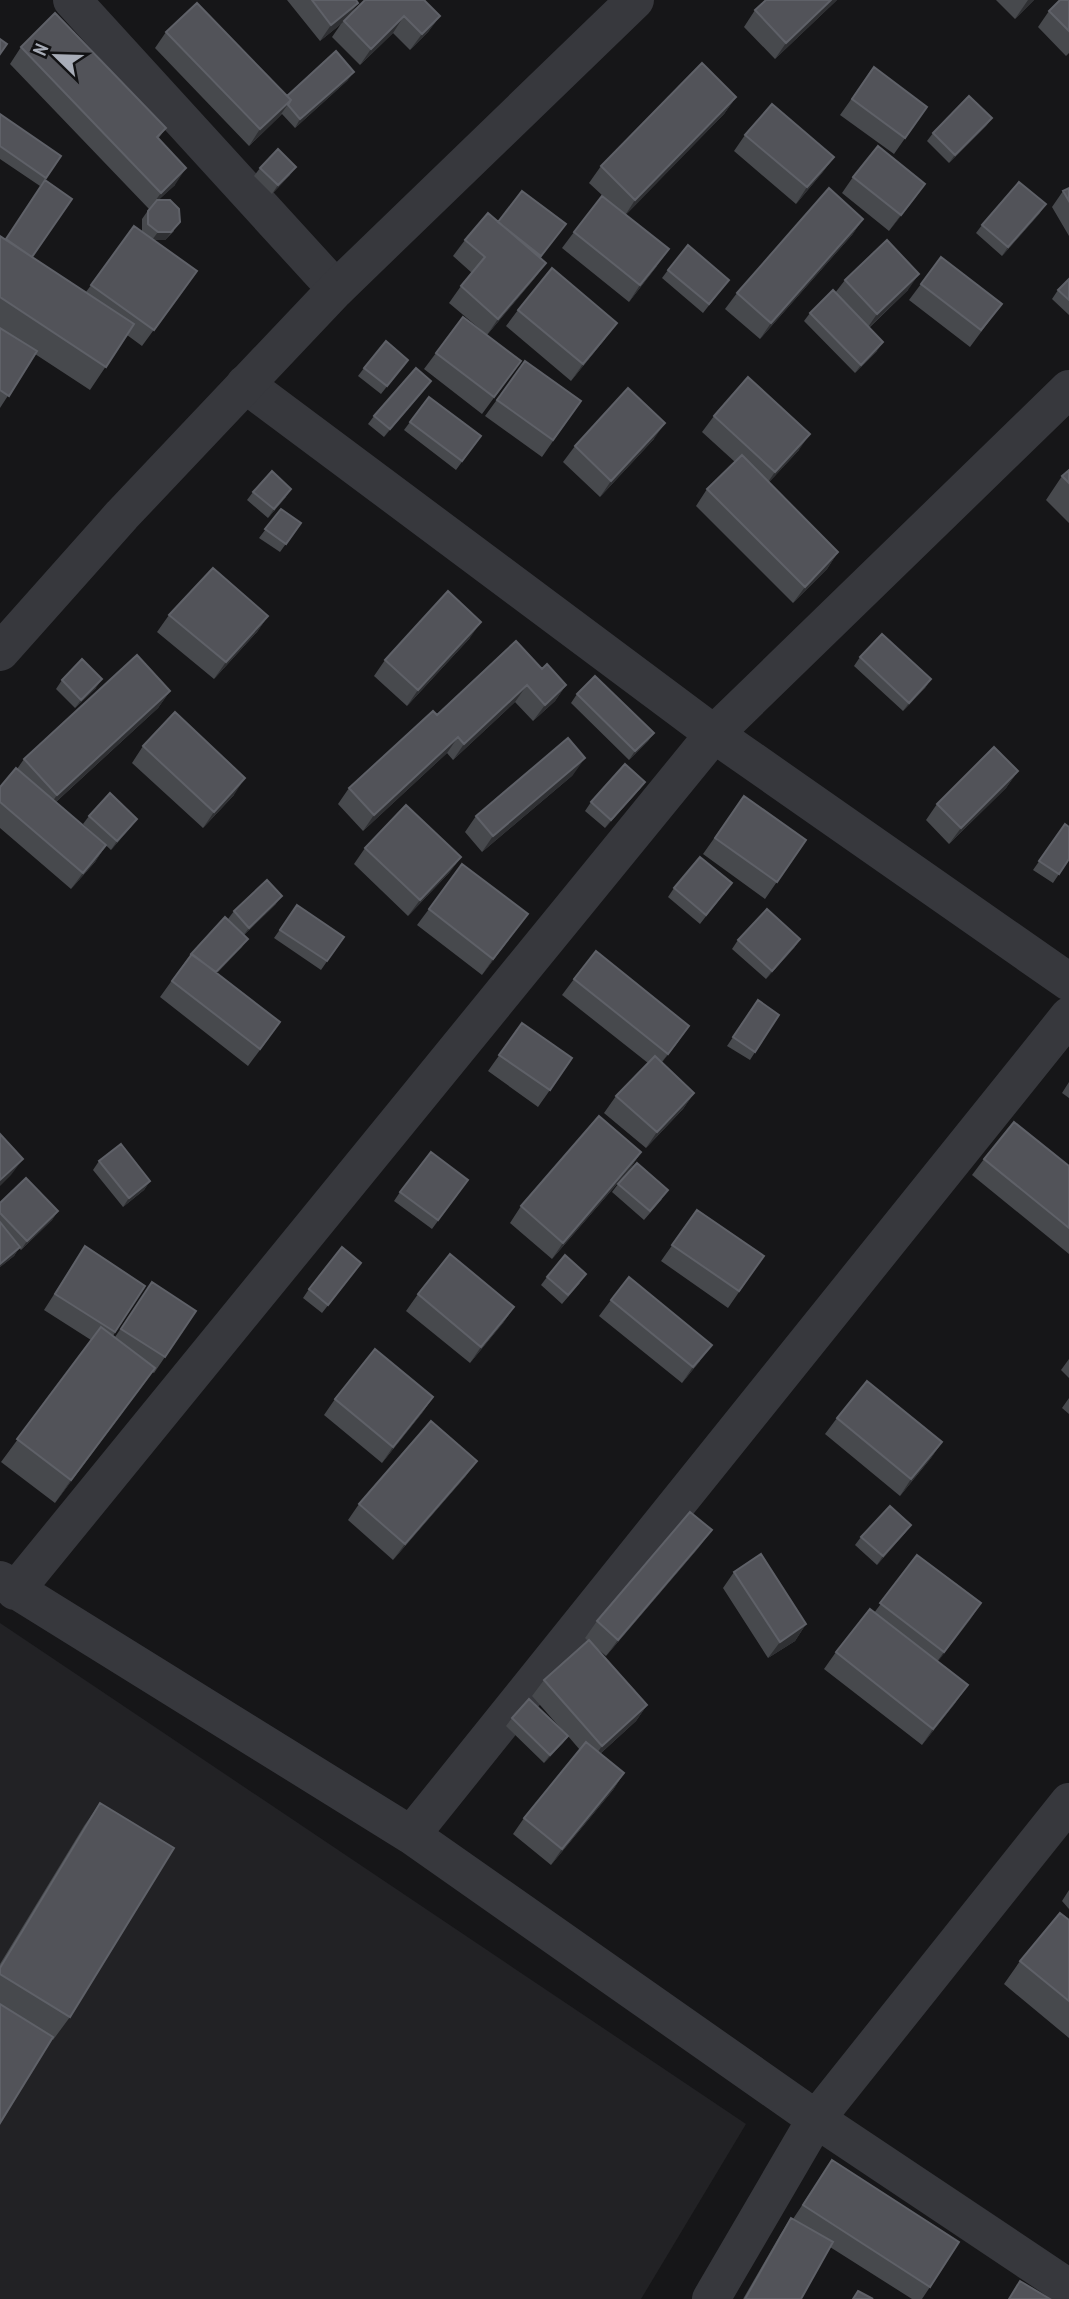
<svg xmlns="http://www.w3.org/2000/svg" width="1069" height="2299" font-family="'PT Sans Narrow',sans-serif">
  <rect width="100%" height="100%" fill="#161618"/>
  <!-- built -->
  <path fill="#222225" d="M0,1623l746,501 -105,175h-641z"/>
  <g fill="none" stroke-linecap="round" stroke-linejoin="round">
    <!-- minor -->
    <path stroke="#37383d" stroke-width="38" d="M72,0l264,289
      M245,384l469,350 355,248
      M0,1580l411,255 405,284 253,169
      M15,1591l699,-857 355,-345
      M411,1835l658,-819
      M711,2299l105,-180 253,-317"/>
    <!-- tertiary -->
    <path stroke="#37383d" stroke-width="38" d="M0,652l122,-137 214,-226 299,-289"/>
  </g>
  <!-- wall -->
  <path fill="#47494d" d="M287,0h69l-4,12 13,-12h61l-1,1 15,15 -12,16 -18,18 -17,-17 -33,32 -28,-28 9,-13 -21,17z
    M837,0l-62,59 -31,-32 11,-17z
    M996,0h38l-19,19z
    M1069,0v53l-3,3 -28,-29 11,-16z
    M166,32l121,64 61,-16 -53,48 -13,-14 -33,32 -94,-98z
    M21,47l145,81 -8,11 17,46 -17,15 16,31 -9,9h-11l43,31 -55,75 -15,-11 -37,55 -55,-36 -35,54v-172l86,56 48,-66 8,6v-13l7,-10 -139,-145z
    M874,67l53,40 -33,47 -54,-39z
    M736,97l-12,17 -98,100 31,52 -28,36 -67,-54 12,-16 29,-36 -14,-13 12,-17z
    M0,114l61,42 -21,30 -40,-27z
    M992,118l-6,8 -37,37 -22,-22 6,-8z
    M745,135l89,22 -12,16 -26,31 -62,-53z
    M260,168l30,7 -18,19 -18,-18z
    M853,177l72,7 -36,47 -47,-38z
    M1069,188v48l-17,-29 11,-16z
    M1040,213l-38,43 -26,-23 6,-8z
    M863,219l-11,16 -92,104 -35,-30 12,-16z
    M498,222l68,2 -26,34 6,5 -12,16 -47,56 -38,-32 12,-17 11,-13 -19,-17 12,-16z
    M668,270l61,10 -26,33 -41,-35z
    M1069,279v36l-17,-16 6,-9z
    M845,280l63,10 -39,38 8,23 -22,22 -51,-52 6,-8 25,-20z
    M921,284l69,36 -20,27 -61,-47z
    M518,310l87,29 -34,42 -65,-55z
    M436,353l85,8 -39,53 -58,-45z
    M408,360l-27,34 -23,-18 6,-8z
    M525,361l56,40 -39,56 -57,-41z
    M431,381l-47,56 -16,-13 6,-8z
    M714,416l85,34 -30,32 69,70 -11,17 -34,34 -97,-97 11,-17 28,-27 -33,-30z
    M410,422l71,14 -25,34 -52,-40z
    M654,439l-54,58 -37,-35 12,-16z
    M1069,470v53l-23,-23 16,-24z
    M253,492l33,5 -18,21 -21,-18z
    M281,509l20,14 -21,29 -21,-14z
    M169,615l99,1 -11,16 -43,47 -57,-47z
    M470,638l-63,68 -33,-30 11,-16z
    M860,657l71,22 -6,9 -22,23 -49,-45z
    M542,669l24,16 -11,16 -22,20 -18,-19 -62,58 -6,-7 -84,78 -25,-27 11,-16 88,-73z
    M62,680l34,8 -21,20 -19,-19z
    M170,691l-12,17 -102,94 50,43 -11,17 -24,27 -71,-61v-41l17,-18 7,-10z
    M577,694l77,39 -6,8 -19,19 -58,-57z
    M143,746l91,49 -31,33 -71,-65z
    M1018,771l-12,17 -57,56 -23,-24 11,-16z
    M573,775l-91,77 -17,-20 11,-16z
    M645,782l-6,8 -34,38 -20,-17 6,-9z
    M744,796l62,44 -41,59 -62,-45z
    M89,816l42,11 -20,23 -28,-26z
    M1065,824l4,35 -16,24 -20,-13z
    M365,848l96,9 -12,16 -41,43 -54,-52z
    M732,883l-32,41 -32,-27 6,-9z
    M276,904l-32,31 -2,12 -25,26 52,65 -21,28 -88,-69 31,-43 37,-35 6,-8z
    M297,905l47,32 -23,33 -47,-32z
    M429,909l99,5 -46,61 -65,-50z
    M800,939l-6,9 -28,31 -34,-30 6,-9z
    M574,979l104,63 -16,20 32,31 -11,16 -37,39 -42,-35 12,-17 32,-33 -86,-68z
    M758,1000l21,15 -29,45 -23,-14z
    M522,1023l28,67 -12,17 -50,-36z
    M1069,1082v16l-7,-5z
    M641,1152l-11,17 -78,90 -42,-36 11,-17z
    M984,1159l85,7v88l-97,-79z
    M99,1161l51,20 -6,9 -21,17 -30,-37z
    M468,1180l-36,49 -38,-28 6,-9z
    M618,1184l44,15 -18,21 -32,-28z
    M0,1203l58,8 -6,9 -31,30 -2,-2 -5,8 -14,11z
    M697,1210l67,46 -36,52 -67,-47z
    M85,1246l60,40 -32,50 2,1 37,-55 13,75 -11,16 -2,-1 -97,131 -54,-41 90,-122 -47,-30z
    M355,1271l-33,42 -19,-15 6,-9z
    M547,1277l33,6 -18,21 -21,-19z
    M418,1294l96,13 -11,16 -33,40 -64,-52z
    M611,1300l89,61 -18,22 -83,-67z
    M1069,1359v19l-8,-8z
    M433,1397l-11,16 -40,50 -58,-48 11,-16z
    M1069,1398v16l-7,-6z
    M837,1418l105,24 -11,16 -31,38 -75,-62z
    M477,1461l-12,16 -72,83 -45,-40 11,-16z
    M905,1533l-28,32 -22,-20 6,-8z
    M700,1546l-94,110 -14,-12 55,61 -11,16 -36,33 24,19 -11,17 -62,75 -38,-31 11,-16 56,-68 -12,-14 -6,8 -18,19 -38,-37 6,-8 51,13 -31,-35 12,-16 44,-39 -3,-3 12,-17z
    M917,1555l64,48 -44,59 19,40 -34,43 -98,-76 12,-17 38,-39z
    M734,1572l72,52 -11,17 -27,17 -45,-70z
    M100,1803l-30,214 -17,23 -1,-1 -52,84v-159l84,-138z
    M1069,1890v19l-7,-8z
    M1069,1920v118l-65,-54 16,-23z
    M832,2160l98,127 -8,12h-10l-82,-52 -29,52h-58l37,-64 11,-17 2,1z"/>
  <!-- shaded-wall -->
  <path fill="#2f3033" d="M831,0h6l-62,59 11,-16z
    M1028,0h6l-19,19z
    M358,3l-11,17 -3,1 -3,3 -21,17 11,-16z
    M404,16l-11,17 -33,32 11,-16z
    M440,16l-12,16 -18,18 12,-16z
    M354,72l-6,8 -53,48 5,-9z
    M736,97l-12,17 -100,103 11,-17z
    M291,100l-12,17 -30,29 11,-17z
    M992,118l-6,8 -37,37 6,-8z
    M834,157l-12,16 -26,31 11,-17z
    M296,167l-6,8 -18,19 6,-9z
    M186,168l-11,17 -26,24 12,-16z
    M925,184l-11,16 -25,31 12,-16z
    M1046,204l-6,9 -38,43 6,-9z
    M863,219l-11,16 -92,104 11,-16z
    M180,222l-15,18h-13l6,-8z
    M669,249l-12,17 -28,36 11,-17z
    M546,263l-12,16 -47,56 11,-16z
    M919,274l-11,16 -42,40 11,-16z
    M617,323l-12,16 -34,42 12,-17z
    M883,342l-6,9 -22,22 6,-8z
    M431,381l-6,8 -41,48 6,-8z
    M665,423l-11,16 -54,58 11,-16z
    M810,434l-11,16 -36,39 12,-17z
    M291,489l-5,8 -18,21 6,-9z
    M838,552l-11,17 -34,34 12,-16z
    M268,616l-11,16 -43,47 12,-17z
    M481,622l-11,16 -63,68 11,-16z
    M102,679l-6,9 -21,20 6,-8z
    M931,679l-6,9 -22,23 6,-8z
    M527,685l-12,17 -62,58 11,-16z
    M566,685l-11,16 -22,20 12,-16z
    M170,691l-12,17 -112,103 11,-16z
    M654,733l-6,8 -19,19 6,-9z
    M458,737l-11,16 -84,78 11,-16z
    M585,758l-12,17 -91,77 11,-16z
    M1018,771l-12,17 -57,56 12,-16z
    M245,778l-11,17 -31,33 11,-16z
    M645,782l-6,8 -34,38 6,-8z
    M137,819l-6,8 -20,23 6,-9z
    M106,845l-11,17 -24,27 12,-16z
    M461,857l-12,16 -41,43 12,-16z
    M282,896l-6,8 -33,32 6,-8z
    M528,914l-12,16 -34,45 11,-16z
    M248,939l-6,8 -35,36 6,-8z
    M800,939l-6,9 -28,31 6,-8z
    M689,1026l-11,16 -22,28z
    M694,1093l-11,16 -37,39 11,-16z
    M641,1152l-11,17 -78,90 11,-16z
    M23,1159l-12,16 -11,11v-6z
    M150,1181l-6,9 -21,17 6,-9z
    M58,1211l-6,9 -31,30 6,-9z
    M20,1247l-6,9 -14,11v-3z
    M514,1307l-11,16 -33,40 11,-16z
    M712,1345l-12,16 -18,22 11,-16z
    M155,1368l-16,23 -84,112 16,-23z
    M433,1397l-11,16 -40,50 11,-16z
    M942,1442l-11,16 -31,38 11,-17z
    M477,1461l-12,16 -72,83 12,-16z
    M911,1525l-6,8 -28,32 6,-9z
    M712,1530l-12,16 -94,110 12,-16z
    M981,1603l-11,17 -37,48 11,-16z
    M806,1624l-11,17 -27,17 12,-16z
    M968,1685l-12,17 -34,43 11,-16z
    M647,1705l-11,16 -45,41 11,-16z
    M568,1736l-6,8 -18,19 6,-8z
    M624,1773l-11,17 -62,75 11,-16z"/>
  <!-- building -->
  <path fill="#525359" stroke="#5f6168" stroke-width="2" d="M312,0h44l2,3 -27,22z
    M365,0h59l16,16 -18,18 -18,-18 -33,33 -27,-28z
    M766,0h65l-45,43 -31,-33z
    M1060,0h9v31l-20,-20z
    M197,3l94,97 -31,29 -94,-97z
    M55,13l111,115 -9,9 29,31 -25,25 -140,-146z
    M0,39l7,5 -7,10z
    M336,51l18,21 -54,47 -12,-14 3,-5 -4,-4z
    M702,63l34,34 -101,103 -34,-34z
    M874,67l53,40 -22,31 -53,-39z
    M969,96l23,22 -37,37 -22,-22z
    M772,104l62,53 -27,30 -62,-52z
    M0,114l61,42 -15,22 -46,-32z
    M878,146l47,38 -24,31 -48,-38z
    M278,149l18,18 -18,18 -18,-17z
    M45,180l27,19 -40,58 -26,-18z
    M1019,182l27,22 -38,43 -26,-22z
    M829,188l34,31 -92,104 -34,-30z
    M1069,188v13l-6,-10z
    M522,191l44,33 -25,32 -43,-34z
    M602,196l67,53 -29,36 -66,-53z
    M157,200h13l9,9 1,13 -9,10h-13l-10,-8v-13z
    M488,213l58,50 -48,56 -37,-33 24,-29 -20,-17z
    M134,226l63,45 -43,59 -63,-45z
    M0,236l134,88 -28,43 -106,-70z
    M887,240l32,34 -42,40 -32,-34z
    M688,245l41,35 -20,24 -41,-34z
    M941,257l61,47 -21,26 -60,-46z
    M552,268l65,55 -34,41 -65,-54z
    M1069,279v21l-11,-10z
    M833,290l50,52 -22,23 -51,-52z
    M463,317l58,44 -27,36 -58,-44z
    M0,328l37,23 -28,45 -9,-6z
    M386,341l22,19 -21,26 -23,-18z
    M525,361l56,40 -28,39 -56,-40z
    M416,368l15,13 -41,48 -16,-13z
    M748,377l62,57 -35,38 -61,-56z
    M628,388l37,35 -54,58 -36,-35z
    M429,397l52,39 -19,25 -52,-39z
    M742,455l96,97 -33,35 -98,-98z
    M1069,470v13l-7,-7z
    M272,471l19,18 -17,20 -21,-17z
    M281,509l20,14 -15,21 -21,-15z
    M213,568l55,48 -42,46 -57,-47z
    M448,591l33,31 -63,68 -33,-30z
    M882,634l49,45 -22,24 -49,-46z
    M516,641l26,28 5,-5 19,21 -21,20 -18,-20 -63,59 -6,-7 -84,78 -25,-27 84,-77 4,4z
    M137,655l33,36 -113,104 -33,-36z
    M82,659l20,20 -21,21 -19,-20z
    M595,676l59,57 -19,18 -58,-57z
    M175,712l70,66 -31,34 -71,-66z
    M568,738l17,20 -92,78 -17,-20z
    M994,747l24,24 -57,57 -24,-24z
    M625,764l20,18 -34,38 -20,-18z
    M16,768l90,77 -23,28 -83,-71v-15z
    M110,793l27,26 -20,22 -28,-25z
    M744,796l62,44 -29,42 -62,-44z
    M406,805l55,52 -41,43 -55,-52z
    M1065,824l4,3v32l-10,15 -20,-13z
    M700,857l32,26 -26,32 -32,-27z
    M462,864l66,50 -35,45 -64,-50z
    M267,880l15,16 -33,32 -15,-17z
    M297,905l47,32 -17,24 -47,-31z
    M767,909l33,30 -28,32 -34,-31z
    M225,917l23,22 -32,33 -25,-18z
    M596,951l93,75 -21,28 -94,-75z
    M192,954l88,68 -20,27 -88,-68z
    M758,1000l21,15 -24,37 -22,-15z
    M522,1023l50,35 -22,32 -51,-35z
    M655,1056l39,37 -37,39 -41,-36z
    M599,1116l42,36 -78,91 -42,-37z
    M1014,1122l55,44v62l-85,-69z
    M0,1134l23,25 -23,21z
    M121,1144l29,37 -21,17 -30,-37z
    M431,1152l37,28 -30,40 -38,-28z
    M637,1163l31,27 -18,21 -32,-27z
    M26,1178l32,33 -31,30 -27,-28v-10z
    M697,1210l67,46 -25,35 -67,-46z
    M0,1222l20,25 -20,17z
    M85,1246l60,40 -30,46 -60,-38z
    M342,1247l19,16 -33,42 -19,-16z
    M450,1254l64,53 -33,40 -63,-53z
    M565,1255l21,19 -18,21 -21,-18z
    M629,1277l83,68 -19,22 -82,-67z
    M152,1282l44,29 -31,46 -44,-28z
    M101,1327l54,41 -84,112 -54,-41z
    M375,1349l58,48 -40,50 -58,-48z
    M867,1381l75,61 -31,37 -74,-61z
    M431,1421l46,40 -72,83 -46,-40z
    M890,1506l21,19 -28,31 -22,-19z
    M690,1512l22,18 -94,110 -21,-19z
    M761,1554l45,70 -26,18 -46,-70z
    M917,1555l64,48 -37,49 -64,-49z
    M870,1609l98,76 -35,44 -97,-77z
    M589,1640l58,65 -45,41 -58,-66z
    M529,1699l39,37 -18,19 -38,-37z
    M586,1742l38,31 -62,76 -38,-31z
    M100,1803l74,45 -104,169 -70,-43v-6z
    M1060,1913l9,7v81l-49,-40z
    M0,2004l53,33 -53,86z
    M832,2160l127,82 -29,45 -127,-82z
    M791,2218l42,24 -32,57h-56z
    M1020,2281l30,18h-41z
    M858,2291l15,8h-20z"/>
  <!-- north arrow -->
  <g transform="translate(56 56) rotate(293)" stroke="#111113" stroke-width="5" paint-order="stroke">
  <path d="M0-5L12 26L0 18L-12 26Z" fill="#a8adb8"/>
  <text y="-10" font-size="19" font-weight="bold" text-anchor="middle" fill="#a8adb8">N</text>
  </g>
</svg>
